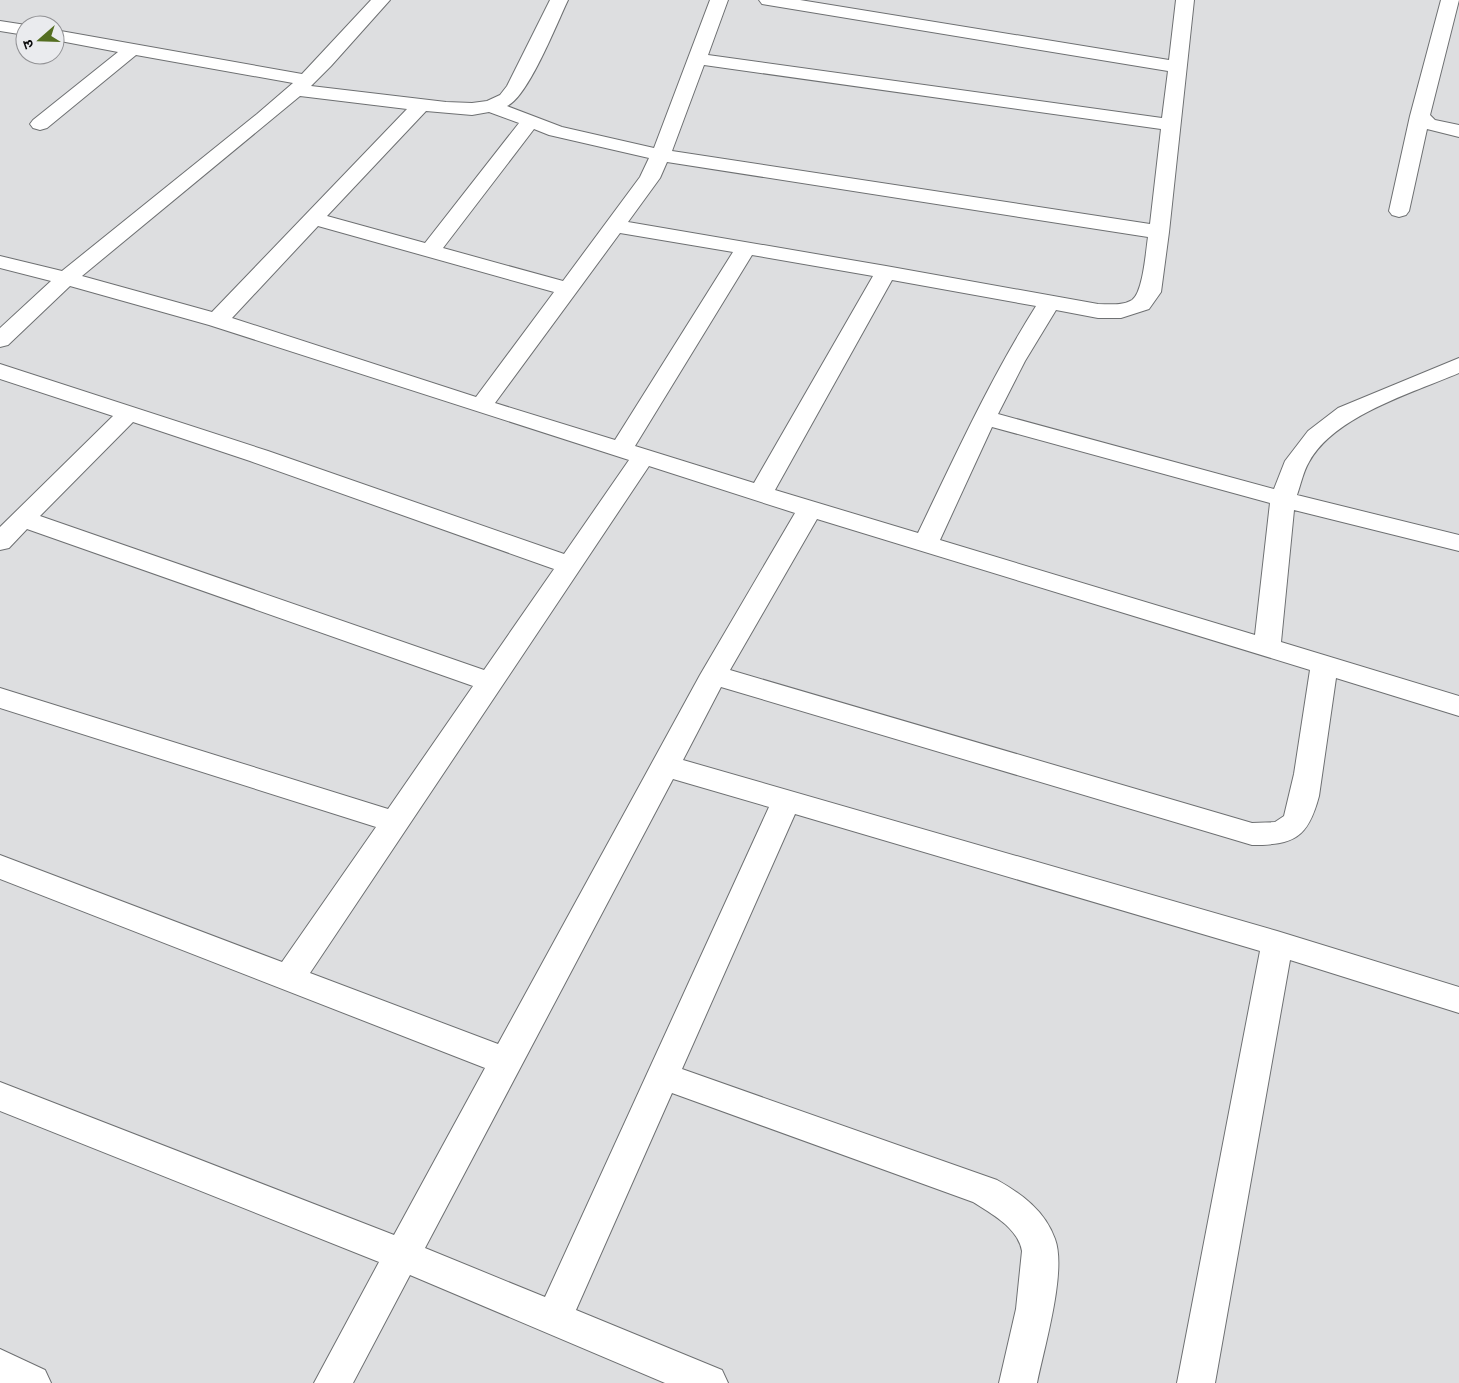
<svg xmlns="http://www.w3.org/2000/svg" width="1459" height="1383" font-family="'Libre Baskerville','Noto Sans Devanagari',serif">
  <rect width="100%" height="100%" fill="#dddee0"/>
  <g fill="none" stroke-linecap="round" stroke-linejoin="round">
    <defs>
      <path id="minor" d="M371,0h19l-59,66 -20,20 135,16 26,1 15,-2 13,-6 7,-9 43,-86h18c-11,23 -40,97 -61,106l55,21 92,21 56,-148h18l-20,55 454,63 6,-47 -400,-66 -6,-1 -3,-4h41l369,60 7,-60h18l-25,232 -8,60 -12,17 -28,9h-23l-42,-8 -31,51 -27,53 276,75 11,-28 23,-30 30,-23 121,-50v15c-47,20 -125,43 -150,89 -6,10 -8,22 -12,33l162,40v16l-165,-41 -13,132 178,54v20l-123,-38 -17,118c-11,42 -25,49 -67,49l-531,-158 -38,73 594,171 182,56v26l-169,-53 -75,423h-38l83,-432 -465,-137 -113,255 315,111c25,14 48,31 58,59 12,32 -11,109 -18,144h-38l17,-74 6,-58c-4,-23 -30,-37 -49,-49l-301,-109 -96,217 146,60 6,13h-63l-255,-108 -57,108h-39l65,-121 -379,-151v-29l394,153 91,-167 -485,-189v-24l282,107 94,-135 -376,-119v-20l388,121 85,-123 -446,-157 -18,19 -9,2v-23l113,-111 -113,-37v-15l268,87 296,103 65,-94 -420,-135 -139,-39 -62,59 -8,2v-19l51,-47 -51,-13v-12l62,15 195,-157 36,-31 -157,-28 -89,73 -7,2 -7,-2 -3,-4 3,-4 85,-68 -63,-12v-10l247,44zM704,65l457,64 -11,95 -478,-73zM300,96l107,13 -195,203 -130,-36zM426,111l46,4 17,-3 30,11 -94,120 -98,-27zM534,129l15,6 100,23 -9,19 -77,104 -120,-33zM667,162l481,75c-2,13 -5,56 -16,63 -10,6 -23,4 -34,4l-212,-38 -258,-44 32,-44zM318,226l236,66 -78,105 -244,-79zM620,233l113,19 -118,188 -120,-37zM752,255l121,21 -119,207 -119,-37zM892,280l144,26c-46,73 -81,150 -118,227l-143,-43zM133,422l117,39 304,108 -70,101 -444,-154zM992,427l278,76 -15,132 -315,-95zM649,466l146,47 -95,162 -202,369 -188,-71zM817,519l493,151 -16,104 -10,42 -9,6 -23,1 -522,-153zM673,779l96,28 -224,490 -120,-49z
        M1441,0h18l-29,115 5,5 24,5v12l-32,-8 -18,82 -3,4 -7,2 -7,-2 -3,-4 21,-95z
        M0,21l26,4 -1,10 -25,-4z
        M0,1349l45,21 6,13h-51z"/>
    </defs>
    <!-- minor casing -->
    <use href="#minor" stroke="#6e7072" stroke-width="2"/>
    <!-- minor -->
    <use href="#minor" fill="#fff" fill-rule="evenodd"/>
  </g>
  <!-- north arrow -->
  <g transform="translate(40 40) rotate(250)"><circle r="24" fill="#eaebee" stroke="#919194"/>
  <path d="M0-4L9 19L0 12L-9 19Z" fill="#546e21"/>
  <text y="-8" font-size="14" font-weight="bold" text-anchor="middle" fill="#0b0b0c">उ</text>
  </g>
</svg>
